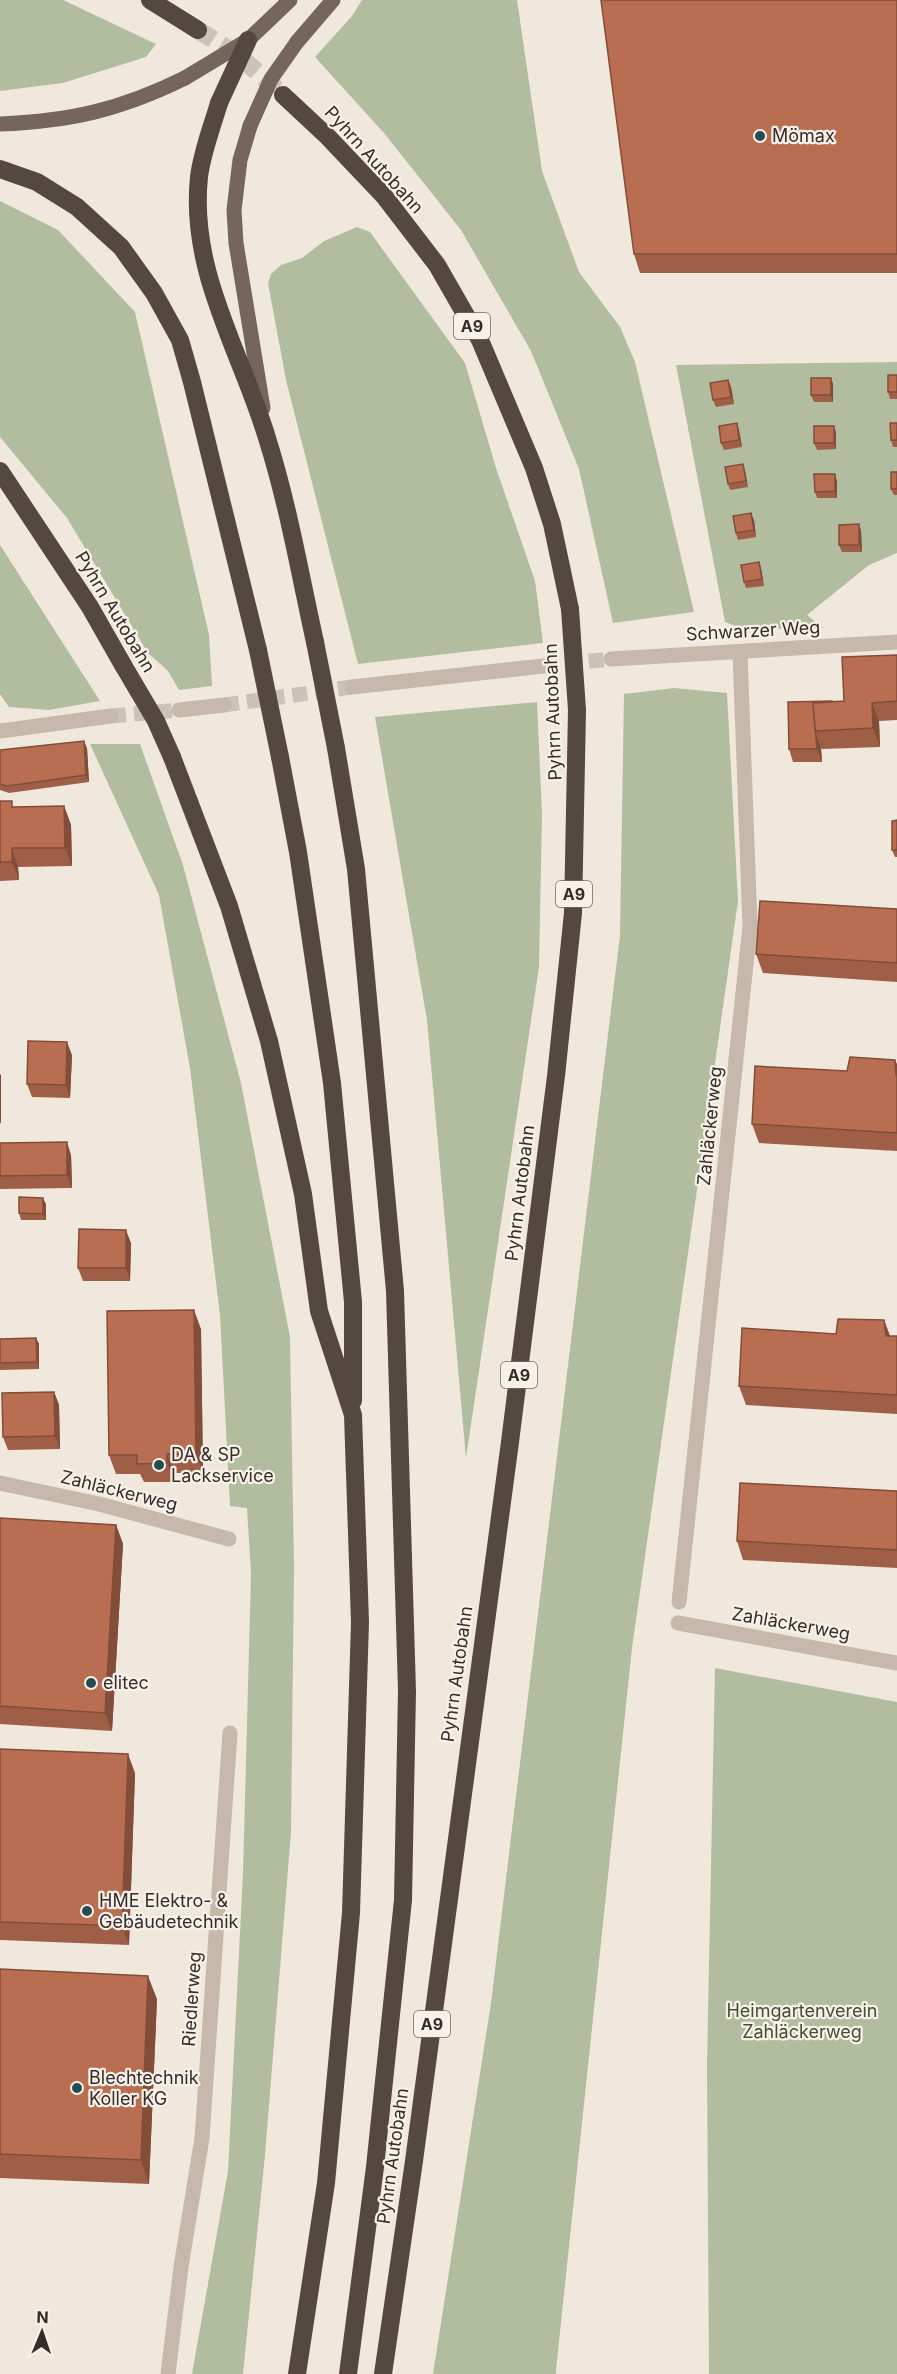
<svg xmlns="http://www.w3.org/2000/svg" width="897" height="2374" font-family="Inter,sans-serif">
  <rect width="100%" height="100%" fill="#f0e8dd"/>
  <!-- green -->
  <path fill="#b2bd9f" d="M0,0h63l93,44 -10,13 -83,26 -63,8z
    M362,0h155l25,171 37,101 41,55 15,35 59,250 -81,11 -34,-154 -48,-118 -70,-121 -77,-97 -69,-76 37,-41z
    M0,201l58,29 77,82 74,323 3,51 -33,4 -11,-19 -20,-18 -81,-135 -67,-81z
    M357,227l13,5 95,131 31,105 39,113 8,62 -185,21 -72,-284 -18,-97 3,-9 10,-9 21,-7 22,-17z
    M897,362v191l-28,12 -62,50 16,13 -80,1 -18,-7 -49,-257z
    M0,545l100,156 -51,9 -40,-3 -9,-13z
    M674,688l53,5 11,208 -106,747 -76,722v4h-123l58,-371 129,-1068 4,-241z
    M537,702l5,111 -3,154 -73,491 -39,-438 -52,-303z
    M90,744h50l43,121 58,218 49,254 4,231 -3,264 -26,323 -22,219h-51l36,-203 15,-298 8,-299 -4,-66 -17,-2 -10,-191 -30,-247 -31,-173z
    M715,1668l182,34v672h-188l-2,-309z"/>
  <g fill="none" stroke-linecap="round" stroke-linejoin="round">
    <!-- street-tunnel -->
    <path stroke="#cbc3b9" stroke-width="15" stroke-dasharray="15 8" stroke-linecap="butt" d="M543,666l68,-7
      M224,705l128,-18
      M111,716l68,-6"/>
    <!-- highway-tunnel -->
    <path stroke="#cbc3b9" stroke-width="18" stroke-dasharray="18 9" stroke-linecap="butt" d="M198,30l41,26 43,38"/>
    <!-- street -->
    <path stroke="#c6b8aa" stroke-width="15" d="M611,659l286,-17
      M352,687l191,-21
      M179,710l45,-5
      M0,731l111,-15
      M0,1483l99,21 130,35
      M679,1602l71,-676 -10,-274
      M678,1623l219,40
      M168,2374l13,-107 21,-129 28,-405"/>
    <!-- primary -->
    <path stroke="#75655c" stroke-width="15" d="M248,40l42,-40
      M297,42l36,-42
      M0,124c71,-3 120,-14 185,-46
      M250,126l-10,34 -6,50 2,33 27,165"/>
    <!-- highway -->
    <path stroke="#554841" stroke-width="18" d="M150,0l48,30
      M283,95l45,42 56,59 53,69 43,75 54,128 18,56 18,85
      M219,103c-7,24 -17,49 -20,74 -10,95 42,174 68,261 21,66 33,136 48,204
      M0,169l37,13 40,25 44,40 33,46 26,47 12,42 66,268
      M0,471l90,136 33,58
      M336,748l20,121 39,422 12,400 -4,209 -28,267 -27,207
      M172,757l57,149 40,135 34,153 16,117 34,104 7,207 -9,291 -25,270 -29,191
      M280,757l18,95 34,231 21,219v99
      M383,2374l31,-213 96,-719 46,-366 17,-163 4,-203"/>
    <!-- primary-bridge -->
    <path stroke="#75655c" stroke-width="15" d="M185,78l63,-38
      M250,126l21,-47 26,-37"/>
    <!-- highway-bridge -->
    <path stroke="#554841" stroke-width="18" d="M219,103l29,-63
      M570,609l7,101
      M315,642l21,106
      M258,650l22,107
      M123,665l33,56 16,36"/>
  </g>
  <!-- wall -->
  <path fill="#9f5f47" d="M897,0v273h-257l-6,-19z
    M897,375v24h-7l-2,-7z
    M831,378l2,6v18h-19l-3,-7z
    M728,380l3,7 3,17 -18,3 -3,-7z
    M897,423v24h-4l-2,-7z
    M739,430l3,17 -18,3 -3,-7z
    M836,432v17l-19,1 -3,-7z
    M745,471l3,16 -18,3 -2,-6z
    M897,472v23h-3l-3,-6z
    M837,481v17h-20l-2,-6z
    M754,520l2,17 -18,3 -2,-7z
    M859,524l2,7 1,21h-20l-3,-7z
    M759,562l2,7 3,17 -18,2 -2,-6z
    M897,655v65l-18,1 1,26 -58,2 -1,-1 1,14h-29l-4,-13 43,-47 12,-1z
    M87,748l2,34 -80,11 -9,-3v-40z
    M0,801l14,6 50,-1 7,19 1,41 -54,1 1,13 -19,1z
    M897,820v37h-2l-3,-7z
    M897,909v73l-134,-9 -7,-19z
    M72,1055l-2,43 -38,-1 -5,-13z
    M897,1064v87l-138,-8 -7,-19 95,-53z
    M0,1143l71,12 1,33 -72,1z
    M46,1204v16h-25l-2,-7z
    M131,1243l-1,38h-47l-5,-13z
    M884,1320l6,16h7v78l-151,-9 -7,-19 97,-52z
    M201,1329l2,144h-29v9h-30l-4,-8h-24l-7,-19z
    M36,1338l3,6v25l-39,1v-31z
    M54,1392l5,13 1,44 -52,1 -5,-13z
    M897,1491v77l-154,-8 -6,-19z
    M0,1518l116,7 7,19 -11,187 -112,-7z
    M0,1749l135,24 -6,172 -129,-5z
    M0,1969l157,30 -8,185 -149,-6z"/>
  <!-- shaded-wall -->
  <path fill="#824d39" d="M831,378l2,6v18l-2,-7z
    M728,380l3,7 3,17 -3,-7z
    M737,423l2,7 3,17 -3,-7z
    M834,426l2,6v17l-2,-6z
    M743,464l2,7 3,16 -2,-6z
    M835,474l2,7v17l-2,-7z
    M751,513l3,7 2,17 -2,-7z
    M859,524l2,7 1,21 -3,-7z
    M759,562l2,7 3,17 -2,-7z
    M872,703l7,18 1,26 -7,-19z
    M816,735l5,13 1,14 -5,-13z
    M84,741l3,7 2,34 -3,-7z
    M64,806l7,19 1,41 -7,-18z
    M12,848l6,19 1,13 -7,-18z
    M67,1042l5,13 -2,43 -4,-13z
    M895,1060l2,4v14l-1,-3z
    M0,1074l1,1v49l-1,-2z
    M67,1142l4,13 1,33 -5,-13z
    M43,1198l3,6v16l-3,-6z
    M126,1230l5,13 -1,38 -4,-13z
    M194,1310l7,19 2,144 -7,-19z
    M884,1320l7,19 -5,-3z
    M36,1338l3,6v25l-2,-7z
    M54,1392l5,13 1,44 -5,-13z
    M167,1454l7,19v9l-7,-19z
    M116,1525l7,19 -11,187 -7,-18z
    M128,1754l7,19 -6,172 -7,-19z
    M148,1976l9,23 -8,185 -8,-24z"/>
  <!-- building -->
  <path fill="#b96e52" stroke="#824d39" stroke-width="1.5" d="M601,0h296v254h-263z
    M888,375h9v17h-9z
    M811,378h20v17h-20z
    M728,380l3,17 -18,3 -3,-17z
    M737,423l2,17 -18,3 -2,-17z
    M890,423h7v17h-6z
    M814,426h20v17h-20z
    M743,464l3,17 -18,3 -3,-17z
    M891,472h6v17h-6z
    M814,474h21v17l-20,1z
    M751,513l3,17 -18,3 -3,-17z
    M859,524v21h-20v-20z
    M759,562l3,17 -18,3 -3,-17z
    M897,655v46l-25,2 1,25 -58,3 -2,-28 31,-2 -2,-44z
    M832,701v1l-19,1 4,46h-28l-1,-47z
    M84,741l2,34 -79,11 -7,-2v-34z
    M0,801h12v6l52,-1 1,42h-53v14h-12z
    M897,820v30h-5v-29z
    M760,901l137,8v54l-141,-9z
    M28,1041l39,1 -1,43 -39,-1z
    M850,1057l45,3 1,15h1v58l-145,-9 3,-58 92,5z
    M67,1142v33l-67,1v-33z
    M19,1197l24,1v16l-24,-1z
    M79,1229l47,1v38h-48z
    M194,1310l2,144h-29v9l-30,1v-9h-28l-2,-144z
    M838,1319l46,1 2,16h11v59l-158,-9 3,-58 94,6z
    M36,1338l1,24 -37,1v-24z
    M54,1392l1,44 -52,1 -1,-44z
    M740,1483l157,8v59l-160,-9z
    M0,1518l116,7 -11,188 -105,-7z
    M0,1749l128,5 -6,172 -122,-4z
    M0,1969l148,7 -7,184 -141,-6z"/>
  <!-- markers -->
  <g fill="#234d52" stroke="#f8f1e9" stroke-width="2">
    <circle cx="760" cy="136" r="6"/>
    <circle cx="159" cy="1465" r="6"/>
    <circle cx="91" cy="1683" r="6"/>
    <circle cx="87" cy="1911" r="6"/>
    <circle cx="77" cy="2088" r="6"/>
  </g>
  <g text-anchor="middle" stroke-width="4.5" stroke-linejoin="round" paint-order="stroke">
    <!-- shield labels -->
    <g fill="#f8f1e9" stroke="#706863" stroke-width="1.5">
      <rect x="454" y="313" width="36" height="26" rx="4.5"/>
      <rect x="556" y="881" width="36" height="26" rx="4.5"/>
      <rect x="501" y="1362" width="36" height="26" rx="4.5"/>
      <rect x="414" y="2011" width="36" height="26" rx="4.5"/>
    </g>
    <g font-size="16" font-weight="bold" fill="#352d29">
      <text x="472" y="332">A9</text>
      <text x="574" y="900">A9</text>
      <text x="519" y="1381">A9</text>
      <text x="432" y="2030">A9</text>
    </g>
    <!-- poi labels -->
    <g font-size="18" fill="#352d29" stroke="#f8f1e9" text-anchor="start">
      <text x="772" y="142">Mömax</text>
      <text x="171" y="1461">DA &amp; SP<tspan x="171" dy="21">Lackservice</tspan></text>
      <text x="103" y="1689">elitec</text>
      <text x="99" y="1907">HME Elektro- &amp;<tspan x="99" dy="21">Gebäudetechnik</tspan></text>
      <text x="89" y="2084">Blechtechnik<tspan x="89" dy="21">Koller KG</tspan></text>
    </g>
    <!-- street labels -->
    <g font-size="18" fill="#352d29" stroke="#f8f1e9">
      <text transform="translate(374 160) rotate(48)" y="6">Pyhrn Autobahn</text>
      <text transform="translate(115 612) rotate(59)" y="6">Pyhrn Autobahn</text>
      <text transform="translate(753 631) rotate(-3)" y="6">Schwarzer Weg</text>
      <text transform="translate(553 712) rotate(-92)" y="6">Pyhrn Autobahn</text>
      <text transform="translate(710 1126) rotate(-84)" y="6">Zahläckerweg</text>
      <text transform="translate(520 1193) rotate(-83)" y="6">Pyhrn Autobahn</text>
      <text transform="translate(119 1491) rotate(14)" y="6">Zahläckerweg</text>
      <text transform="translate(791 1624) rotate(10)" y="6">Zahläckerweg</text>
      <text transform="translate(457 1674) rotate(-82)" y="6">Pyhrn Autobahn</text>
      <text transform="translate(192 1999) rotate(-86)" y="6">Riedlerweg</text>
      <text transform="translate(393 2156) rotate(-82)" y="6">Pyhrn Autobahn</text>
    </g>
    <!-- park labels -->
    <g font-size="18" fill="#43502f" stroke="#f8f1e9">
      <text x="802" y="2017">Heimgartenverein<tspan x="802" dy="21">Zahläckerweg</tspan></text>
    </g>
  </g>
  <!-- north arrow -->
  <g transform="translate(42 2332) rotate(2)" stroke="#f8f1e9" stroke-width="4.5" paint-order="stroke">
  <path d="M0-4.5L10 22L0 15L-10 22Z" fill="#352d29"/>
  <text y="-9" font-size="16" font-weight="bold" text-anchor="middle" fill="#352d29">N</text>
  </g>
</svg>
